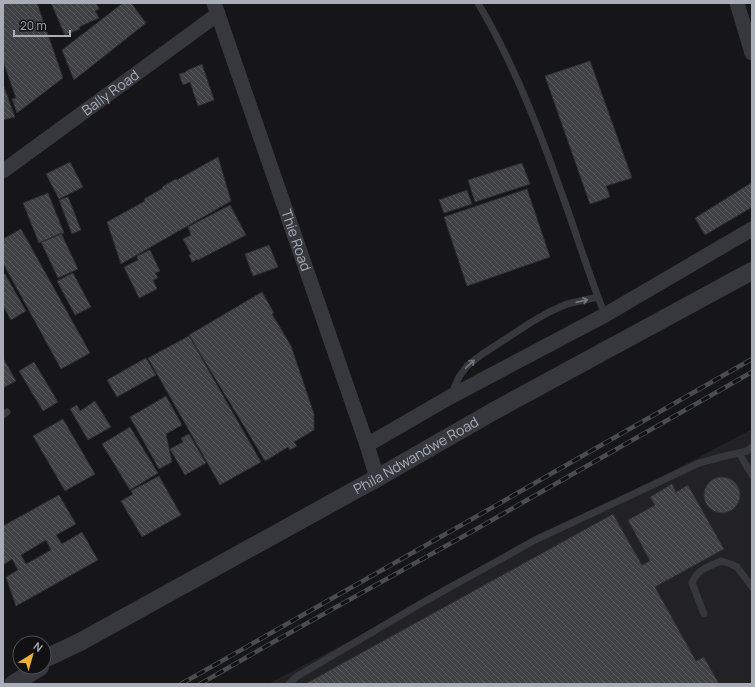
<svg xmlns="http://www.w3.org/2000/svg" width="755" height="687" font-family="Manrope,sans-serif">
  <defs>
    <pattern id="building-back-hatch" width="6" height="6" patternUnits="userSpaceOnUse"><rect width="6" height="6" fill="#404145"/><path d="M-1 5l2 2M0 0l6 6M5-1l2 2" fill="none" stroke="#595a5e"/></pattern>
  </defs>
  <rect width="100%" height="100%" fill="#161618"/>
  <!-- built -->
  <path fill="#222225" d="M752,429v255h-484z"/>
  <!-- building -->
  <path fill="url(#building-back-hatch)" stroke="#303034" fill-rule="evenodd" d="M3,3h34l26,75 -46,35 -5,-14 4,-1 -13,-37z
    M51,3h45l3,6 -4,2 4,7 -20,9 1,2 -15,6z
    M123,3h8l15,20 -72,57 -12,-30z
    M590,61l42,117 -26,8 4,11 -20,7 -45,-128z
    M202,64l12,36 -16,6 -8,-24 -7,3 -4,-11 7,-2v-1z
    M3,84l12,33 -12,3z
    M218,157l13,44 -110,63 -14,-42 38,-21 -1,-2 19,-11 -1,-1 14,-8 1,1z
    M70,162l13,25 -24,12 -13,-25z
    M522,163l8,21 -55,18 -7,-22z
    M751,183l1,2v22l-47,28 -10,-17z
    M527,189l23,68 -83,29 -23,-69z
    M467,190l5,14 -28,9 -5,-13z
    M48,193l16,40 -25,10 -16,-40z
    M68,197l13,33 -9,4 -13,-34z
    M230,205l16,30 -48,25v-1l-6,3 -3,-7 2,-1 -8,-15 8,-4 -3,-8z
    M21,229l69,124 -29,16 -58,-106v-24z
    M61,233l17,36 -20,9 -17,-36z
    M269,245l9,22 -25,9 -8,-22z
    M150,250l10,21 -5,2 3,5 -5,2 4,9 -18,9 -15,-31 14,-7 -1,-4z
    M73,273l18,34 -16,8 -18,-34z
    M5,274l21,37 -15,9 -8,-14v-31z
    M262,292l12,21 -2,1 19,32 23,68v16l-20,12 3,4 -7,4 -2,-3 -23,14 -76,-126z
    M189,336l72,126 -41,23 -72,-127z
    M3,358l13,23 -13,7z
    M146,358l10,17 -39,22 -10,-17z
    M34,362l24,40 -15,9 -24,-40z
    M166,396l16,29 -16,9 6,28 -13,7 -29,-52z
    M95,401l16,26 -23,13 -18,-31 7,-4 3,6z
    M63,419l32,55 -30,17 -32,-55z
    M130,427l28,46 -28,17 -28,-46z
    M189,434l17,29 -21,12 -15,-26 13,-7 -2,-4z
    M159,476l22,39 -39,22 -21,-36 12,-7 -2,-3z
    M704 495a18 18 0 1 1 36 0a18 18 0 1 1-36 0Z
    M672,484l4,8 12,-7 36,64 -69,38 41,74 8,-4 15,27h-414l308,-170 29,51 8,-4 -22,-41 27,-15 -5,-8z
    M59,495l17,29 -20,11 6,9 20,-12 16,28 -82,46 -10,-29 12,-7 -6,-11 -9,6v-39zM46,540l5,10 -25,14 -5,-9z"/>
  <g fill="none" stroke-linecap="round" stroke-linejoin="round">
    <!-- service -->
    <path stroke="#37383d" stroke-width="7" d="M478,3c34,57 59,120 81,183 16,43 29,87 46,129
      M452,393l7,-16 8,-11 14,-11 49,-32 19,-11 18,-8 31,-7
      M3,415l4,-3
      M739,453l13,22
      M704,614l-12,-31c6,-14 15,-16 29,-22l10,3 6,3 15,20
      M289,684l7,-7 131,-77 108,-60 92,-43 72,-34 30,-8 10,-2 8,-2 5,-4"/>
    <!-- minor -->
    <g stroke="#37383d" stroke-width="15">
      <path id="s1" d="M214,3l153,442 10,33"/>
      <path d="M737,3l15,50"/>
      <path id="s2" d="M3,171l215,-157"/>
      <path d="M367,445l83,-48 155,-82 147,-86"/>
    </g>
    <!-- tertiary -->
    <g stroke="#37383d" stroke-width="18">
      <path id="s3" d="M44,659l36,-17 297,-164 115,-66 260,-141"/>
      <path d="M13,684l27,-17"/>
    </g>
    <defs>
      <path id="rail" d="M181,684l284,-161 287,-164
        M200,684l68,-39 203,-113 281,-160"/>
    </defs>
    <!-- rail casing -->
    <use href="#rail" stroke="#4a4c52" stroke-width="4.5"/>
    <!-- rail -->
    <use href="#rail" stroke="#111113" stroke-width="3" stroke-dasharray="9" stroke-linecap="butt"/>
  </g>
  <!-- one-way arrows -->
  <defs><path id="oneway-shaft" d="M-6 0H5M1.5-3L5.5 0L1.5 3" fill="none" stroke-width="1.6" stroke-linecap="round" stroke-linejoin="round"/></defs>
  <g stroke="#757881">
    <use href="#oneway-shaft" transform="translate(582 301) rotate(-13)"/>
    <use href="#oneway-shaft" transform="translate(470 364) rotate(-43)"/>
  </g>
  <g text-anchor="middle" stroke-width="4" stroke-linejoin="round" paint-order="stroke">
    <!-- street labels -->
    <g font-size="14" fill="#a8adb8" stroke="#111113">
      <text dy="5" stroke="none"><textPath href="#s2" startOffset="133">Bally Road</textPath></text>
      <text dy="5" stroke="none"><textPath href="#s1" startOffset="251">Thie Road</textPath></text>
      <text dy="5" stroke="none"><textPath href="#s3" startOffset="424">Phila Ndwandwe Road</textPath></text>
    </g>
  </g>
  <!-- border -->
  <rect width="755" height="687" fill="none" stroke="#a8adb8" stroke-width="8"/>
  <!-- north arrow -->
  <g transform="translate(32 655) rotate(37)"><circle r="19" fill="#111113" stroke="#4d4f55"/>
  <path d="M0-3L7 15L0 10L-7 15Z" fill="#f2b134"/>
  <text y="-6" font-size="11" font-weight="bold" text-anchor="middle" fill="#a8adb8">N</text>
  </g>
  <!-- scale -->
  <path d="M14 30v6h56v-6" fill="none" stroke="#a8adb8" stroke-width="2"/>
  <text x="20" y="30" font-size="12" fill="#a8adb8" stroke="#111113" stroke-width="3" paint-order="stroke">20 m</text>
</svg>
